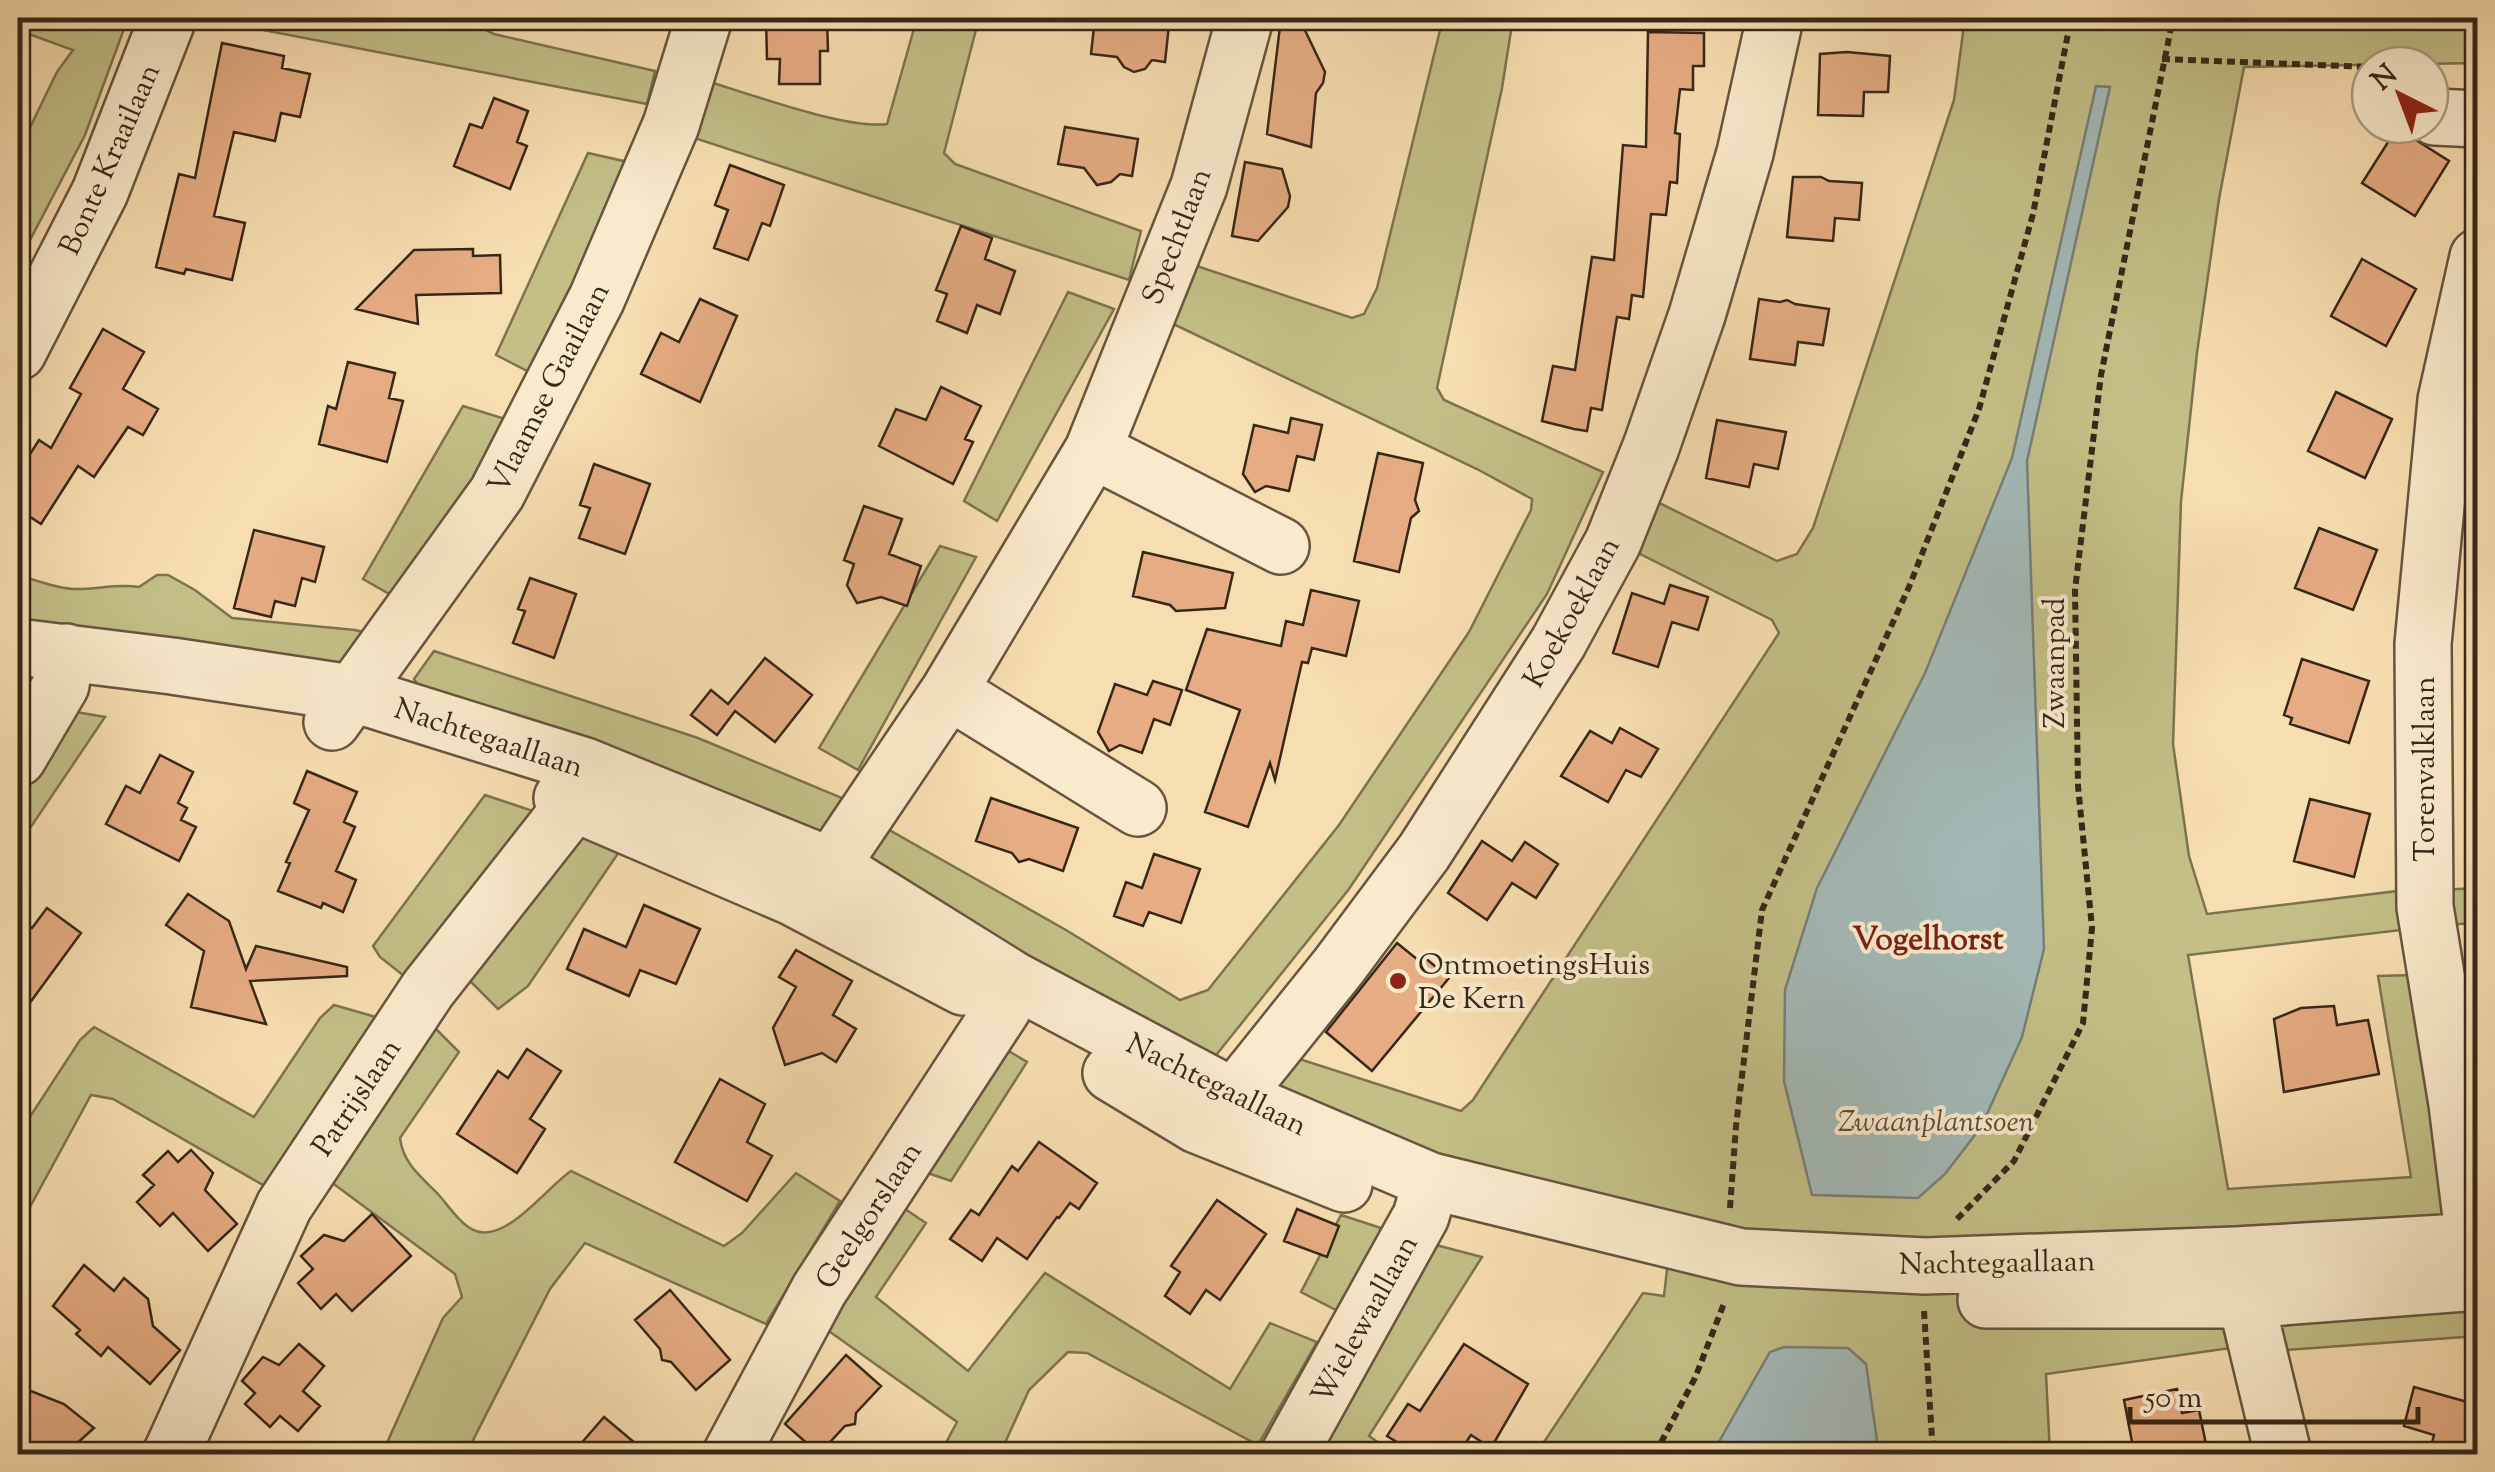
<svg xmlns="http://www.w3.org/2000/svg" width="2495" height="1472" font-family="'Sorts Mill Goudy',serif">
  <rect width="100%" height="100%" fill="#f7deb0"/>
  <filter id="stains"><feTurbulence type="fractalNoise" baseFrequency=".002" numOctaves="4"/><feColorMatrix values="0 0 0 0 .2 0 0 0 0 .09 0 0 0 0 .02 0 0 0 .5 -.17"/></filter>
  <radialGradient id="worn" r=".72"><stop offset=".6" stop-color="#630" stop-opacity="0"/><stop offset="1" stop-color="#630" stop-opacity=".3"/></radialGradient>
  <!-- green -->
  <path fill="#c3bf87" stroke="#7d7350" stroke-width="2.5" d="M18,18h110l-43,117 -67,128v-111l39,-80 16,-22 -55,-20z
    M201,18h270l4,7 19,9 161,37 -8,33z
    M917,18h62l-35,135 11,11 186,67 -12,49 -450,-147 15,-56c45,13 151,53 193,47z
    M1443,18h70l-11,70 -65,300 7,12 159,72 -56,122 -198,295 -140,175 -358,-193 31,-45 184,104 114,70 28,-10 131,-165 130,-193 62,-122 1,-11 -55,-30 -310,-148 21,-58 164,55 12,-4 13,-26z
    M1965,18h512v45l-233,4 -25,132 -22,154 -16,148 -8,243 16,112 18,58 199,-24 4,39 -222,26 40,234 183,-12 -33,-201 36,-1 42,257 -216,90 5,24 -199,28 4,80h-514l107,-161 21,3 8,-69 -150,-33 -256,-99 21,-40 174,56 12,-11 306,-467 -7,-13 -150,-75 21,-50 134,66 20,-7 16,-26 141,-428z
    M588,153l40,9 -91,214 -41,-21z
    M1068,292l46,17 -117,212 -33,-20z
    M463,406l52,16 -108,182 -44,-25z
    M940,546l36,11 -118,213 -39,-22z
    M18,575c17,5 37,13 55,14 22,1 44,-6 66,-2l18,-12h11l27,15 37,28 123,12 29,7 -42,40 -324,-52z
    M434,651l264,87 144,60 -29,51 -384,-146 -15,-24z
    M76,712l29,5 -87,129v-57z
    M485,795l51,17 -132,164 -24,-19 -7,-11z
    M587,830l36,16 -95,140 -30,23 -36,-36z
    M2477,888v35l-35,2 -3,-35z
    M334,1005l42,12 -106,172 -157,-90 -22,-4 -73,134v-101l6,-2 56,-86 14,-13 160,90 66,-99z
    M426,1019l33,33 -59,86c3,25 20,38 38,56 10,11 24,33 38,37 31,11 70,-43 95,-60l153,75 18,-13 54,-60 44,28 -74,123 -181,-81 -35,46 -84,165h-84l61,-136 19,-21 -7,-23 -132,-98z
    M997,1044l30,18 -76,119 -35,-12z
    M896,1203l30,20 -50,74 92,74 77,-98 185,116 40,-66 47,19 -59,103 -171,-92 -19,-1 -39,38 -29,64h-60l17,-32 -134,-95z
    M1341,1215l43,14 -48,81 -35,-18z
    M1436,1245l46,12 -113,179 26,18h-78z
    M2465,1304h12v32l-192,14 -4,-24z"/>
  <!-- water -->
  <path fill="#a3b9b7" stroke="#787f78" stroke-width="2.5" d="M2096,86l14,1 -83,374 17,488 -22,88 -41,90 -36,47 -27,24 -106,-3 -28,-114 1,-91 32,-102 108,-215 87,-215z
    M1784,1347l64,1 18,16 13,90h-167l58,-102z"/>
  <!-- building -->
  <path fill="#e6ac83" stroke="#372719" stroke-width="2.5" d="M766,18h61l1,33h-8v33h-41l1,-25h-13z
    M1095,18l74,7 -4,37 -13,-2 -7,9 -11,3 -10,-5 -7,-10 -26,-3z
    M1281,18h18l26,54 -2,11 -7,10 -5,54 -44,-13z
    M1648,32l56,1v33h-11v24l-13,-1 -5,44 5,1 -3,49 -7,-1 -4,33 -15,-1 -8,83 -11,-2 -3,24 -12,-2 -15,93 -11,-2 -4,23 -13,-2 -32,-8 11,-55 22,4 17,-113 22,3 9,-115 23,2z
    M222,43l62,13 -2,12 28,6 -10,43 -19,-4 -6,28 -41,-9 -20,84 31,7 -13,57 -46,-11 -2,5 -28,-7 23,-93 16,4z
    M1847,52l43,4 -2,36h-24l-1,24 -45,-1 2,-61z
    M494,98l34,13 -11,31 10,4 -17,43 -56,-23 16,-42 12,4z
    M1065,127l73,12 -6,37 -12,-2 -9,8 -14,3 -13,-17 -26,-4z
    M2397,128l52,33 -34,55 -53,-33z
    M1245,162l37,7 8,27 -2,11 -30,34 -26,-5z
    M730,165l54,20 -14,41 -8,-3 -14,37 -34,-12 14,-38 -13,-5z
    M1793,177h28l8,4 33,2 -3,37 -24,-2 -2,23 -46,-4z
    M961,226l31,12 -7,21 30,12 -15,43 -23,-9 -10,28 -30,-12 10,-27 -11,-4z
    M473,249v7l27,-1 1,38 -85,2 2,29 -62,-15 58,-59z
    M2362,259l54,30 -30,57 -55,-30z
    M700,299l37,17 -37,86 -59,-28 20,-41 18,9z
    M1759,299l21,3 7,-2 8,4 34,5 -6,36 -25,-3 -3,23 -45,-6z
    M103,329l41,23 -21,37 35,20 -15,26 -15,-8 -34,50 -16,-11 -37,58 -23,-15v-36l21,-33 12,8 30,-54 -11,-6z
    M348,362l47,11 -6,25 14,3 -16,61 -68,-18 9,-38 8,3z
    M941,387l40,19 -16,33 8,3 -20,42 -74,-38 17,-37 30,11z
    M2336,392l56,27 -27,59 -57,-27z
    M1291,418l31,7 -8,35 -17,-4 -8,35 -23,-5 -11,6 -12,-18 11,-49 34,8z
    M1717,420l69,12 -8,37 -24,-5 -5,23 -43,-9z
    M1378,453l45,10 -8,37 4,11 -8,7 -12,54 -45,-11z
    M594,464l56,20 -25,70 -46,-16 11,-30 -10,-3z
    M864,506l38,13 -13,35 32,12 -14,40 -26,-9 -24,6 -10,-18 7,-21 -10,-4z
    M2319,528l58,22 -24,60 -58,-22z
    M254,530l70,17 -9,35 -13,-4 -7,28 -20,-5 -4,16 -37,-9z
    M1143,552l90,21 -8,35 -49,3 -6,-6 -37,-9z
    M530,578l46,16 -22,64 -41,-15 12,-32 -7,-2z
    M1670,585l38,12 -10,33 -26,-8 -14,45 -45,-14 19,-60 32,11z
    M1311,590l48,11 -13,55 -34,-8 -4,15 -6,-1 -27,118 -5,-17 -22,64 -43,-15 35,-102 -54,-20 21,-61 74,17 5,-25 17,4z
    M765,658l47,37 -37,47 -40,-31 -18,24 -26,-20 20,-25 17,14z
    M2302,659l67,22 -20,62 -59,-19 2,-6 -8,-3z
    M1153,681l29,9 -12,35 -16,-6 -12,34 -22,-8 -11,6 -11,-19 17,-48 32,11z
    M1620,728l38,21 -17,28 -15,-7 -18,32 -47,-26 29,-45 22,12z
    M160,755l33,17 -15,31 9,5 -6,12 15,7 -17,34 -73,-37 20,-38 14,7z
    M307,771l50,21 -13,30 11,5 -19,44 20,9 -13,32 -20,-9 -2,5 -43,-17 12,-28 -4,-1 23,-52 -15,-7z
    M991,798l87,30 -15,43 -34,-12 -10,3 -7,-9 -36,-12z
    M2310,799l60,15 -16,63 -60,-16z
    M1482,841l30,20 13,-19 33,22 -22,34 -24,-15 -25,37 -39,-27z
    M1154,854l46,15 -19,54 -32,-11 -6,14 -29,-10 12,-34 16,6z
    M188,894l41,27 17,48 10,-23 91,21v9l-97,5 16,43 -75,-17 13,-56 -38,-26z
    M644,905l56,24 -24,55 -36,-14 -11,26 -62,-27 17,-40 42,18z
    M47,908l34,25 -63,86v-102l14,11z
    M1397,943l21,17 5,-4 26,22 -77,93 -46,-39z
    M796,950l56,31 -19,34 23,14 -20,33 -14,-9 -37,12 -12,-37 23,-41 -17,-10z
    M2334,1006l3,19 31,-5 11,54 -95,18 -10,-73 27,-11z
    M527,1049l34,22 -31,48 15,10 -28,44 -60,-39 41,-63 10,7z
    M720,1079l45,25 -18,38 25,14 -25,45 -72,-39z
    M1039,1142l58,41 -18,26 -9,-6 -11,15 -2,-1 -30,42 -30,-21 -15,23 -32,-22 21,-29 8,5 33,-49 6,5z
    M191,1150l22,23 -8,17 32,34 -29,27 -35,-38 -13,13 -23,-24 17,-17 -11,-10 25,-24 10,11z
    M1217,1200l49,34 -46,66 -14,-10 -16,24 -25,-18 15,-24 -9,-6z
    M1297,1209l42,17 -12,31 -43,-16z
    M372,1214l39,42 -59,55 -16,-17 -15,15 -23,-26 15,-14 -12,-13 23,-21 20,6z
    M84,1265l30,26 10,-13 24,21 5,27 27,24 -30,34 -42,-37 -7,9 -25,-22 4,-4 -27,-24z
    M670,1290l60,70 -34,30 -25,-28 -9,-2 -2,-11 -25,-29z
    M299,1344l25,22 -21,25 17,15 -22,25 -18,-15 -10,11 -25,-23 10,-11 -13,-12 21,-24 16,8z
    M1464,1344l64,40 -37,64 -20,-13 -13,19h-41l-30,-18 21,-32 12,7z
    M846,1355l35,31 -25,27 -1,11 -10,2 -26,28 -34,-30z
    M18,1386l46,18 30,24 -29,26h-47z
    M2414,1387l64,18v49h-49l5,-19 -30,-9z
    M2177,1389l5,24 17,-3 9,44h-65l-2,-9 -8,2 -9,-47z
    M604,1417l44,37h-76z"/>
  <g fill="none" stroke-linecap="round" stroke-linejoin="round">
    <defs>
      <path id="minor" d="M2435,117l43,2
        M18,352l82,-160 68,-174
        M1093,450l188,96
        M18,647l154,19 179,27 234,73 246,100 183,114 220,117 197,84 310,76 184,9 310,-11 243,-14
        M949,691l189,117
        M332,722l165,-229 100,-195 74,-173 33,-107
        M18,758l43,-73 5,-33
        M562,798l230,99 171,90
        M802,889l29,-23 118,-175 144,-241 106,-264 46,-168
        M1111,1073l86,52 147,59
        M1218,1127l16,-30 105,-131 85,-114 134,-209 55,-101 38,-95 46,-132 48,-162 30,-135
        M2237,1263l46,191
        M2474,1279v-38l-17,-137 -32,-197 -2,-263 23,-244 32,-143
        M1986,1300h258l234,-18
        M171,1454l113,-248 144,-217 147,-187 9,-35
        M731,1454l88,-164 184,-282 11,-28
        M1289,1454l132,-238 10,-35"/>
    </defs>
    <!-- minor casing -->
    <use href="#minor" stroke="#67553f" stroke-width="60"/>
    <!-- path -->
    <path stroke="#372719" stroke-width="6" stroke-dasharray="8 5" stroke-linecap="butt" d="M2162,59l208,8
      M1730,1208l6,-82 26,-216 147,-323 70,-178 54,-195 38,-196
      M1957,1219l57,-58 69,-138 9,-95 -14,-142 -3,-196 26,-215 72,-357
      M1924,1311l9,143
      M1655,1454l40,-76 30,-77"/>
    <!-- minor -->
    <use href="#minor" stroke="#faeacc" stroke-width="55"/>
  </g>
  <!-- markers -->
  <circle fill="#8f2418" stroke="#faeacc" stroke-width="4" cx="1398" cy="981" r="10"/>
  <g text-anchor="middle" stroke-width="8" stroke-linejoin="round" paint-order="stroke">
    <!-- street labels -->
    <g font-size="30" fill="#372719" stroke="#faeacc">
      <text transform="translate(109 159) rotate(-66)" y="10">Bonte Kraailaan</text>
      <text transform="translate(1176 236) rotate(-69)" y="10">Spechtlaan</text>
      <text transform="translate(548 388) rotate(-63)" y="10">Vlaamse Gaailaan</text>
      <text transform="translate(1571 612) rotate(-61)" y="10">Koekoeklaan</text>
      <text transform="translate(2054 663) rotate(-90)" y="10">Zwaanpad</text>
      <text transform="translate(489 737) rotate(18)" y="10">Nachtegaallaan</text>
      <text transform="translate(2424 769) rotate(-90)" y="10">Torenvalklaan</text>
      <text transform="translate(1217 1084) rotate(26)" y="10">Nachtegaallaan</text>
      <text transform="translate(356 1097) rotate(-56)" y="10">Patrijslaan</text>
      <text transform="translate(868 1215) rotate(-57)" y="10">Geelgorslaan</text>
      <text transform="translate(1997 1262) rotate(-1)" y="10">Nachtegaallaan</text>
      <text transform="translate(1364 1319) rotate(-61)" y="10">Wielewaallaan</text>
    </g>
    <!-- poi labels -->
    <g font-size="30" fill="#372719" stroke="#faeacc" text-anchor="start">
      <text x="1418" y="974">OntmoetingsHuis<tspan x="1418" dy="34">De Kern</tspan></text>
    </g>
    <!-- park labels -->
    <g font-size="30" font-style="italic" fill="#5a4d34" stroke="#faeacc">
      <text x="1936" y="1131">Zwaanplantsoen</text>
    </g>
    <!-- neighbourhood labels -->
    <g font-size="32" font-weight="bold" fill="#7a1f14" stroke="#faeacc">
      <text x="1928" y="949">Vogelhorst</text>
    </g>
  </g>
  <!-- margin -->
  <rect width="2495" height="1472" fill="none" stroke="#f7deb0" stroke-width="60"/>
  <rect x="20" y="20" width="2455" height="1432" fill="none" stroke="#372719" stroke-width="5"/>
  <rect x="30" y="30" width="2435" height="1412" fill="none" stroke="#372719" stroke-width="2.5"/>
  <!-- north arrow -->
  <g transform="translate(2400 95) rotate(318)"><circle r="48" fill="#faeacc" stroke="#ac9c84" stroke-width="2.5"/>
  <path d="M0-8L18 38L0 25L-18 38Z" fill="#8f2418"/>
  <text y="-15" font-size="28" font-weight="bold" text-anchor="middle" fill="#372719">N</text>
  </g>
  <!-- scale -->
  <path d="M2130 1407v15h288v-15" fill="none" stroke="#372719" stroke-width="5"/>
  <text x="2145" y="1407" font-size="30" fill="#372719" stroke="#faeacc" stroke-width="8" paint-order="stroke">50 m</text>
  <rect width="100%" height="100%" filter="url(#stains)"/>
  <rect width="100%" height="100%" fill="url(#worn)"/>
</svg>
